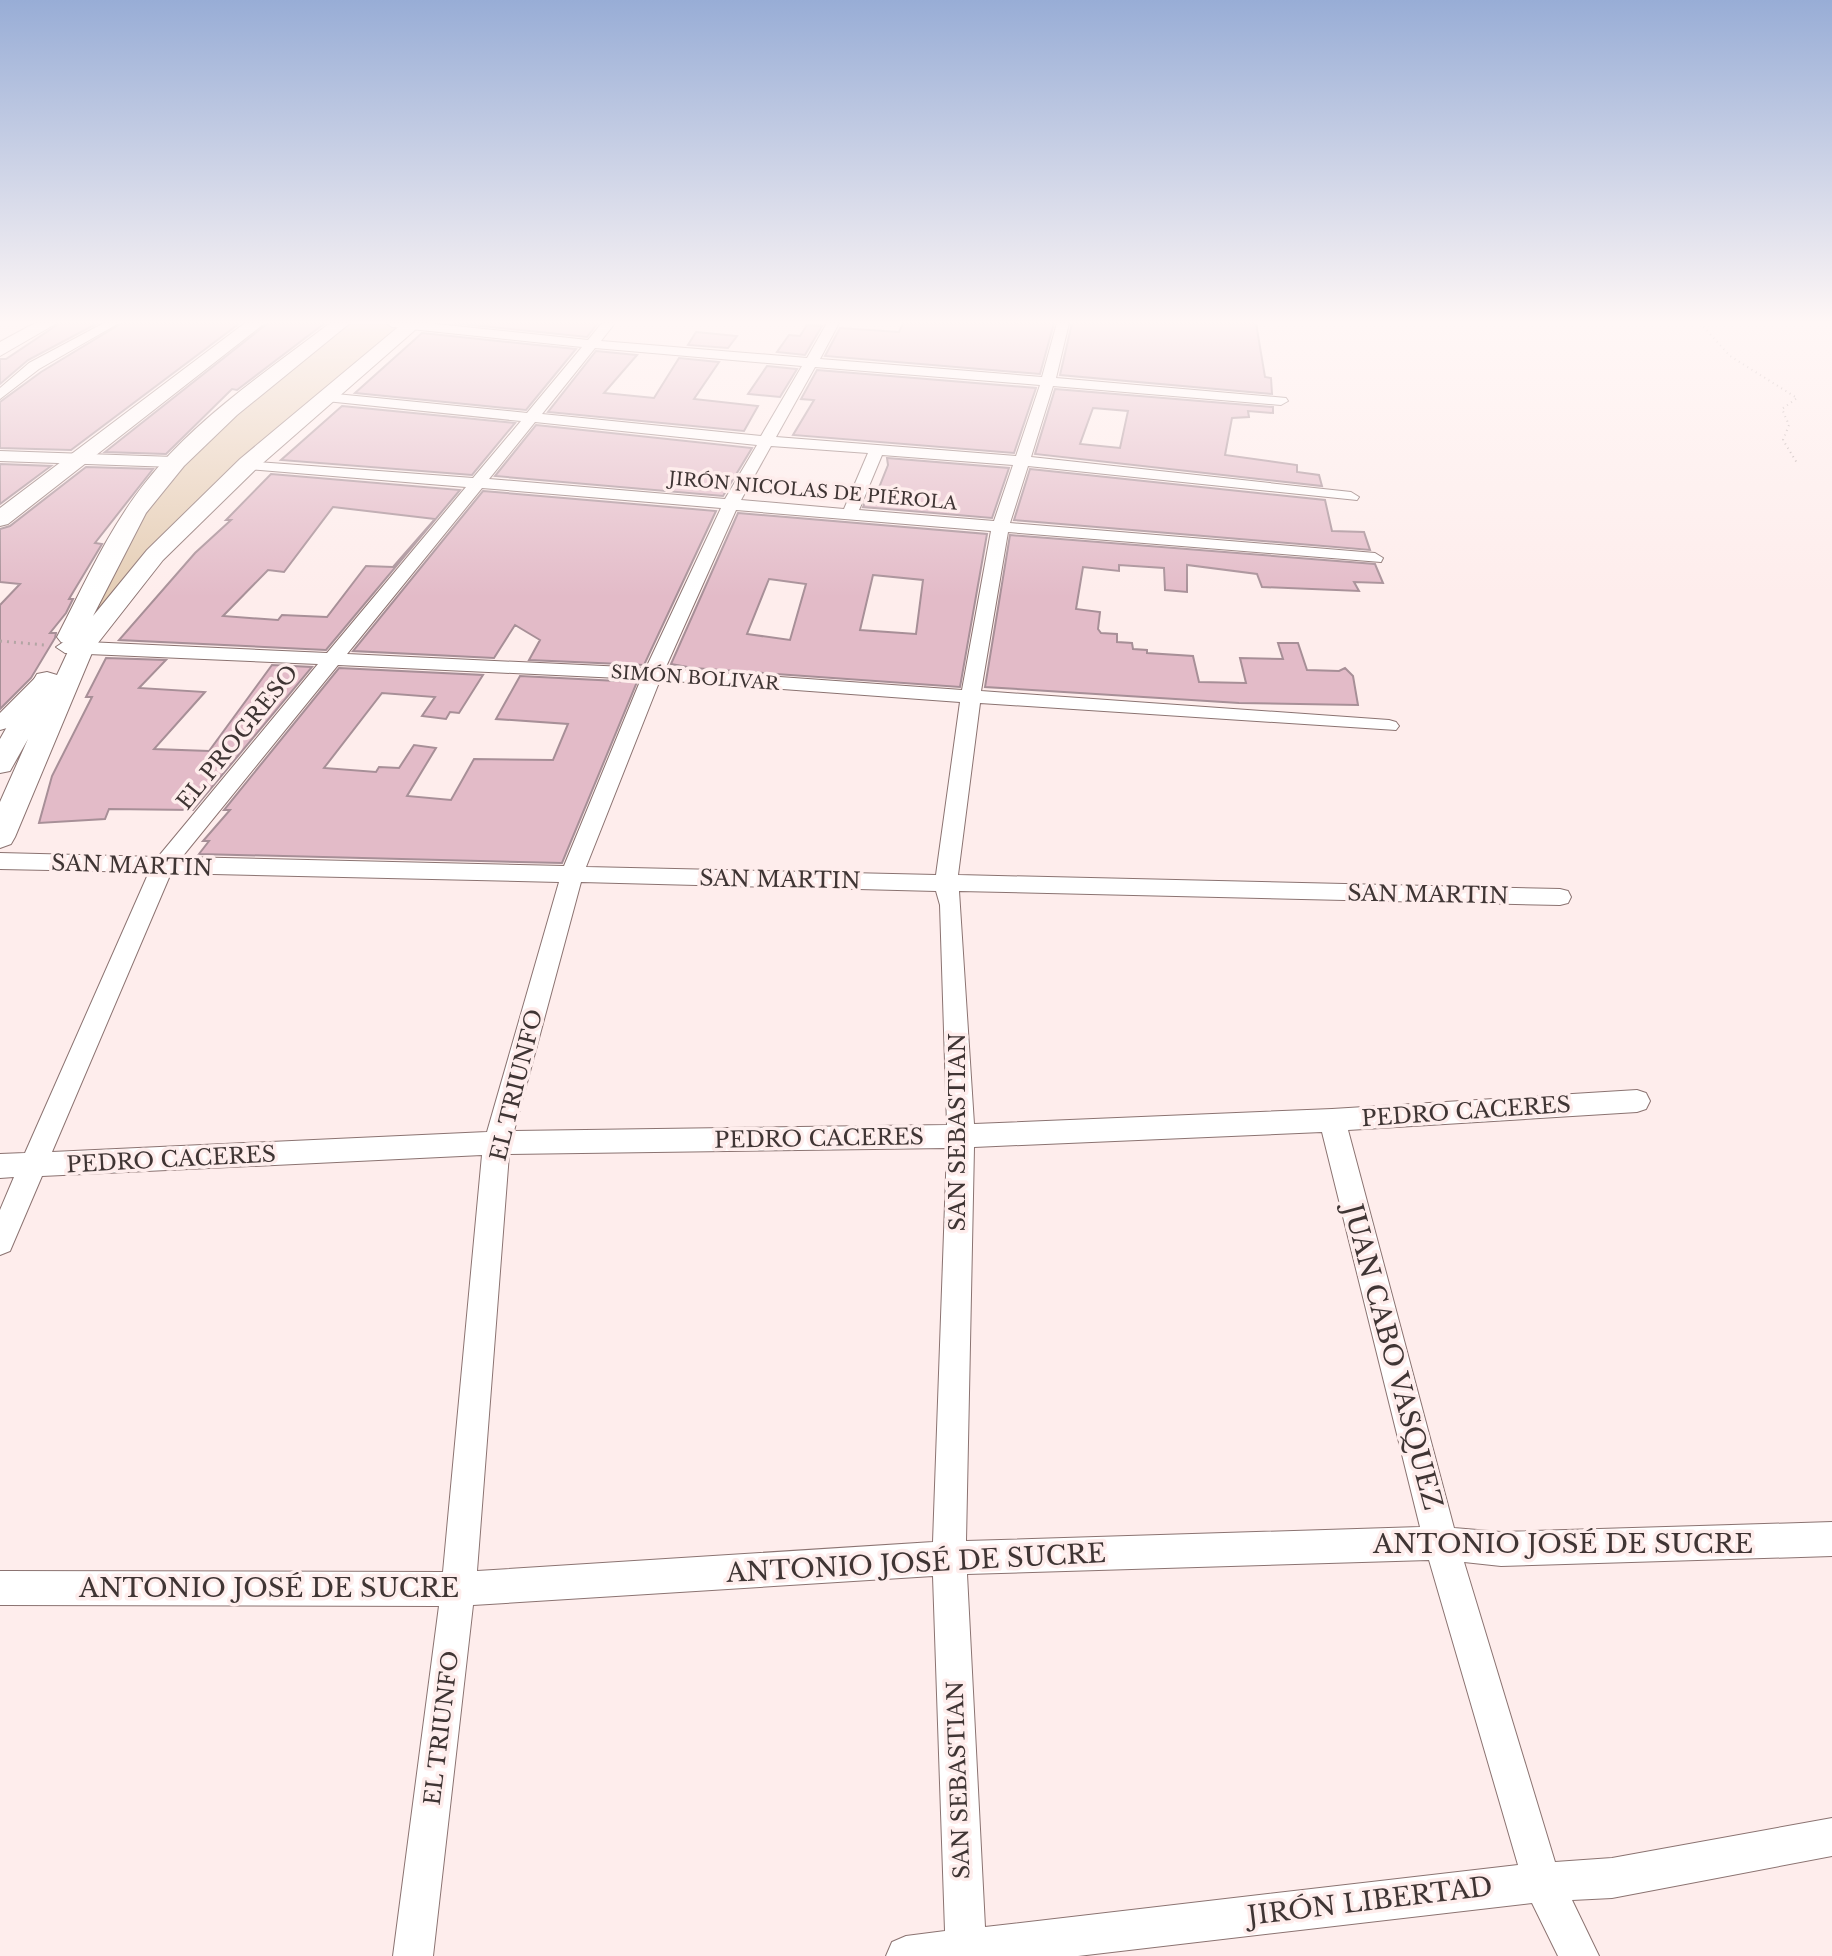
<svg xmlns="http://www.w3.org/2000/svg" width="1832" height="1956" font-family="'Libre Baskerville',serif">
  <rect width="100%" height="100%" fill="#feedec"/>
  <!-- green -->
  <path fill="#e5ceb5" d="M341,323l70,2 -85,72 -261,250 71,-136 119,-120z"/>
  <!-- building -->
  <path fill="#e3bbc8" stroke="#a78f97" stroke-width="2" fill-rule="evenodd" d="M60,323h38l-70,37 -28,24v-25h6z
    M122,323h118l-169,127 -71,-2v-46l41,-30z
    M268,323h57l-88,67 -5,-1 -66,65 -61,-2z
    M453,323h145l-11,14z
    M903,323h151l-14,51 -215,-18 15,-28 59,4z
    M1072,323h184l9,54 6,1 1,16 -212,-19z
    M807,325l15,1 -17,29 -28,-3 12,-17 11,1z
    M696,332l41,4 -9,12 -40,-3z
    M422,333l154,16 -50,61 -171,-17z
    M596,351l41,4 -33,38 50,5 25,-40 40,4 -25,37 64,7 -14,25 -196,-19z
    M767,366l30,3 -17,28 -32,-3z
    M817,370l219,18 -22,65 -221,-18 21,-35 -13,-1z
    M1055,389l218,18v6l-25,-2 1,6 -17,1 -7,37 72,10v7l22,3 3,11 -287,-32zM1093,408l35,3 -8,37 -40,-4z
    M342,406l173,17 -43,52 -191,-15z
    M536,425l216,23 -29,48 -228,-20z
    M887,458l122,10 -17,50 -129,-11 4,-9 11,-8 10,-25z
    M0,464l51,2 -51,38z
    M86,467l67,2 -58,74 7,1 -33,55h4l-7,14 -16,20h6l-1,5 -24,40 -31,31v-104l20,-21 -20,-2v-53l10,-3z
    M1030,469l295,31 7,31 32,1 6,18 -356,-30z
    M271,474l189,16 -134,160 -207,-10 76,-87 36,-33h-5zM333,507l102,12 -42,48 -27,-1 -39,51 -45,-2 -4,5 -55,-4 45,-46 16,2z
    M483,491l233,20 -72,154 -115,-5 11,-20 -25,-15 -21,33 -141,-7z
    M738,513l249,21 -27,153 -267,-19 -22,-4zM873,575l50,5 -7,54 -56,-4zM769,579l37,5 -16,56 -43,-6z
    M1010,535l365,29 8,19 -29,-1 5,9 -97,-4 -5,-13 -70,-9v27l-22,-2 -1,-22 -45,-3v6l-36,-4 -7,42 24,3 -2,17 3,4 16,1v8l15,1 1,6 14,1v3l46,3 6,26 47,1 -6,-25 43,1 -5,-16h20l9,27 32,1 6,-3 8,8 5,29 -119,-2 -254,-16z
    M106,658l60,2 -27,28 66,4 -51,57 55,2 63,-86 40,2 -119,143 -84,-1 -4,10 -66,4 13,-47 40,-79h-6z
    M339,668l144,7 -24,38 -9,-1 -4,7 -24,-3 13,-19 -53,-4 -58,75 52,4 3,-5 20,1 15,-23 22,3 -29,48 44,4 23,-41 79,1 15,-36 -72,-5 24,-43 117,6 -75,181 -363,-9 10,-13h-6l27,-31h-6z"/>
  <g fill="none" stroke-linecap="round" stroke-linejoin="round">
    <defs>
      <path id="street" d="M104,323h15l-80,46 -39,30v-11l29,-25z
        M386,323h41l161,17 14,-17h13l-14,18 206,17 20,-35h12l-19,36 222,18 15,-54h12l-13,55 230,20 2,3 -7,4 -228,-19 -22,71 320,35 8,5 -2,3 -329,-34 -18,57 365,30 8,5 -2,4 -373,-30 -27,159 408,29 7,2 3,4 -3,4 -416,-27 -22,172 602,14 8,2 3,6 -3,6 -8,2 -601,-14 15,233 358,-15 305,-19 9,3 4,8 -4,8 -9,3 -289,18 106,398 47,4 331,-10v34l-331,10 -37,-4 91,300 57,-4 220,-40v38l-220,42 -40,2 27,56h-41l-26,-53 -454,53h-192l6,-14 14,-6 39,-5 -12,-355 -460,29 -40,351h-40l46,-350 -439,-1v-34l443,1 39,-417 -440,21 -32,75 -10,4v-45l14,-33 -14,1v-24l25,-1 124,-281 -149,-3v-16l158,4 160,-193 -253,-11 -9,-6 9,-6 262,12 139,-166 -218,-18 -5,-2v-6l230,17 48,-57 -195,-20 -7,-4 7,-4 201,20 55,-66 -190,-20zM595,348l207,18 -41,70 -219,-22zM815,367l225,18 -24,71 -240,-19zM535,422l222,23 -32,54 -236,-20zM771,446l97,7 -24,56 -103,-9zM882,455l131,10 -19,56 -135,-11zM482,488l239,20 -75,160 -299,-14zM736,510l255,21 -29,159 -297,-21zM338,665l303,14 -77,187 -382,-9zM660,680l300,22 -24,173 -350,-8zM171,873l388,9 -72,250 -435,20zM581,882l355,9 4,14 7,220 -433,6zM1322,1132l98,395 -454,14 8,-394zM947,1148l-14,394 -456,29 32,-417zM1429,1560l89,305 -533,62 -18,-353z
        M0,451l174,6 8,5 -8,5 -174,-6z
        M43,675l10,6 -3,4 -43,43 -7,2v-17l36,-36z"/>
      <path id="secondary" d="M35,323h22l-57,33v-14z
        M245,323h20l-257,201 -8,2v-18z
        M330,323h20l-113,92 -53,51 -38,47 -53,103 54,-66 93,-91 163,-136h20l-167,146 -93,91 -69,88 -79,189 -4,7 -11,4v-46l28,-63 -18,32 -10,2v-34l37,-65 10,-2 10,3 14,-30 -10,-3 -4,-5c27,-52 51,-107 88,-154 50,-64 121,-111 185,-160z"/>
    </defs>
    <!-- street casing -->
    <use href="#street" stroke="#8b7371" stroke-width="2"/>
    <!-- secondary casing -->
    <use href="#secondary" stroke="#8b7371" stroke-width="2"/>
    <!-- path-far1 -->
    <path stroke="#b3a5a4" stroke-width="2" stroke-dasharray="1 4" stroke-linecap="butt" d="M1700,323l30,33 67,42 -15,11 7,16 -6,15 14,23"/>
    <!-- path -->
    <path stroke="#b3a5a4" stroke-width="3" stroke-dasharray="2 5" stroke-linecap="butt" d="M0,641l45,4"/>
    <!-- street -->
    <use href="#street" fill="#fff" fill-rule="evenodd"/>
    <!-- secondary -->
    <use href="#secondary" fill="#fff" fill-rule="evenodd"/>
  </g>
  <!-- sky -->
  <linearGradient id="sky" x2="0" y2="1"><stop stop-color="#98add6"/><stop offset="0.54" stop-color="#fff7f6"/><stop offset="1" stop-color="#fff7f6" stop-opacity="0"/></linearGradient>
  <rect width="1832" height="597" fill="url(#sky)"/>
  <g text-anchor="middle" stroke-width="7" stroke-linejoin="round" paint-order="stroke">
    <!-- far-street labels -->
    <g font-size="18" fill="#3f3534" stroke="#feedec">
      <text transform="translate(813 491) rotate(5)" y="6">JIRÓN NICOLAS DE PIÉROLA</text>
      <text transform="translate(695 678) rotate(4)" y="6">SIMÓN BOLIVAR</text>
    </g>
    <!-- street labels -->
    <g font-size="22" fill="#3f3534" stroke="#feedec">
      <text transform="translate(237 737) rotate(-51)" y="8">EL PROGRESO</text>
      <text transform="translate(132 865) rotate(2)" y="8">SAN MARTIN</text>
      <text transform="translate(780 879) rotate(1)" y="8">SAN MARTIN</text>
      <text transform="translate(1428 894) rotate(1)" y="8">SAN MARTIN</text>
      <text transform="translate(516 1085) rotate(-76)" y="8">EL TRIUNFO</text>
      <text transform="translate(1466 1111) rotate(-4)" y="8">PEDRO CACERES</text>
      <text transform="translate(957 1132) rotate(-90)" y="8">SAN SEBASTIAN</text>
      <text transform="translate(819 1138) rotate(-1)" y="8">PEDRO CACERES</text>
      <text transform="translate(171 1159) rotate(-3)" y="8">PEDRO CACERES</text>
      <text transform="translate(441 1728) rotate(-83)" y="8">EL TRIUNFO</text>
      <text transform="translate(958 1780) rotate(-92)" y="8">SAN SEBASTIAN</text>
    </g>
    <!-- near-street labels -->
    <g font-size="26" fill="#3f3534" stroke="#feedec">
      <text transform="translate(1393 1357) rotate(75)" y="9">JUAN CABO VASQUEZ</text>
      <text x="1563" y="1553">ANTONIO JOSÉ DE SUCRE</text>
      <text transform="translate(916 1563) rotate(-3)" y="9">ANTONIO JOSÉ DE SUCRE</text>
      <text x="269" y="1597">ANTONIO JOSÉ DE SUCRE</text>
      <text transform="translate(1370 1901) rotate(-7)" y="9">JIRÓN LIBERTAD</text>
    </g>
  </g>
</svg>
